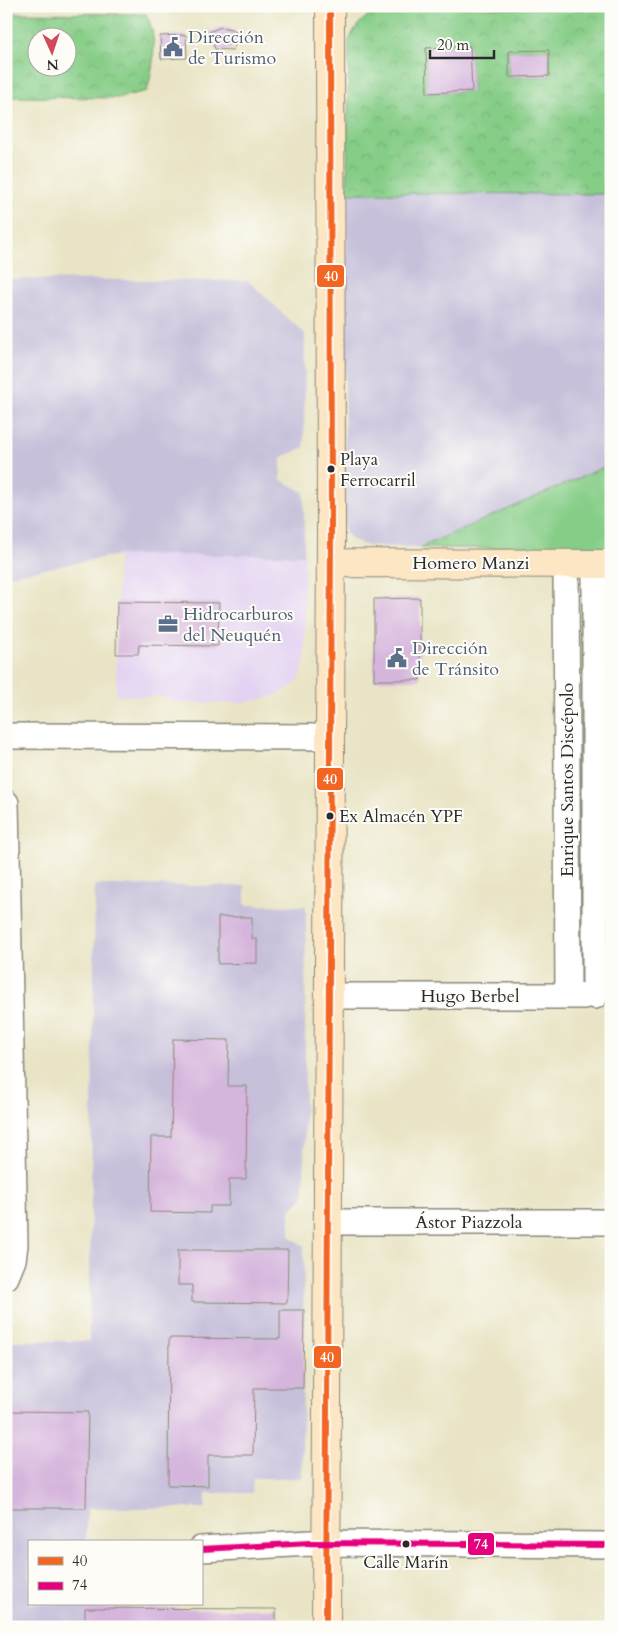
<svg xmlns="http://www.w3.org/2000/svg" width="617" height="1633" font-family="Cardo,serif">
  <defs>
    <pattern id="park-crowns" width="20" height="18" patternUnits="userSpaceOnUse" patternTransform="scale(1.25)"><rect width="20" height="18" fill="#86cd87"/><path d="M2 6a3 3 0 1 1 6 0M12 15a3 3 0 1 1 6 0" fill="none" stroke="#74b075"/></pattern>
  </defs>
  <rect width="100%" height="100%" fill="#fdfcf7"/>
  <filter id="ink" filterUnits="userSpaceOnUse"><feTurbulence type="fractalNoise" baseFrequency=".02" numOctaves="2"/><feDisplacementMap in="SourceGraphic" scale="10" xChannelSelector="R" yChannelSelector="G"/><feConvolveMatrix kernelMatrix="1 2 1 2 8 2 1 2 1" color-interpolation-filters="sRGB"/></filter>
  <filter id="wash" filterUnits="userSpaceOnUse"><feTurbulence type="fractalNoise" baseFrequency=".0096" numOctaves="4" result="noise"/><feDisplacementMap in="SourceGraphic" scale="20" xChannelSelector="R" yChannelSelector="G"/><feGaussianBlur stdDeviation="1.12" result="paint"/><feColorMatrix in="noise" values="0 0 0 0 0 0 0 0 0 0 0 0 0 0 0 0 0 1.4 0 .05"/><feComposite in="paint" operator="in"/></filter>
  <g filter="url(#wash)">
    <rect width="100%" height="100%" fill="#e9e4c5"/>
    <!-- built -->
    <path fill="#e3d3f2" d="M118,555h186l1,104 -5,19 -7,7 -18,11 -32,7h-66l-8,-6 -53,-1z"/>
    <!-- industrial -->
    <path fill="#c6c0da" d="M347,193l264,1v270l-191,84 -53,-2 -17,-7 -5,-8 -1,-9z
      M6,279l242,2 57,53 -1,113 -23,11v22l23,12v63h-186l-112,21z
      M95,885l150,1v19l61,1 -2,290 -14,14v27l14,9 -2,232h-49l-1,15h-46v15h-119l-1,34h-57v62h56v23h-79v-286h83z"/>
    <!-- grass -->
    <path fill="#86cd87" stroke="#587c59" d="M611,464v85l-191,-1 6,-3z"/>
    <!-- park -->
    <path fill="url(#park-crowns)" stroke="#587c59" fill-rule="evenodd" d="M397,6l214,4v184l-264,-1 2,-152c9,-23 24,-31 48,-35zM470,47l2,44 -44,2 -2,-45zM549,50v26l-40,1v-26z
      M6,13l140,1c12,23 8,52 1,77l-30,7 -111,-1zM38,38h30v30h-30z"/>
    <g id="blocks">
      <!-- building -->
      <path fill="#d6b5dd" d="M221,27l10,2 11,7 -10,14 -17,-1 -6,-17z
        M186,35l1,23 -26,1 -1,-23z
        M470,46l2,45 -45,2 -1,-45z
        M549,50v26l-40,1v-26z
        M420,598v82h-46v-81z
        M117,602l102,1 -1,43 -79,-1 -1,9h-22z
        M218,917h34v22h5v24l-39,1z
        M173,1039l56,1 -1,46h19l-1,93h-17v27h-19v7l-60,-1 1,-75h20z
        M178,1250h110l-1,53 -95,-1v-17h-14z
        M280,1310h24l-1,78h-49l-1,67h-45v31l-40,-1 1,-147 111,1z
        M6,1411l82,1 -2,96h-80z
        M85,1608l191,1v18h-191z"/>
    </g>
  </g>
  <g filter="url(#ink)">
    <use href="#blocks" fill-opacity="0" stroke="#8a8878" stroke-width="1"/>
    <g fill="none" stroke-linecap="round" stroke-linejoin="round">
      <defs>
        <path id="minor" d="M595,563v433
          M566,564l2,432
          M6,736l324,1
          M6,803l9,442 -2,15 -7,17
          M329,996h255
          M328,1222h283
          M201,1549l109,-6 301,2"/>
        <path id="secondary" d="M331,563l280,1
          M326,1627l5,-1100 -1,-521"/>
      </defs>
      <!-- minor casing -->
      <use href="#minor" stroke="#8a8878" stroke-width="28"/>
      <!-- secondary casing -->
      <use href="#secondary" stroke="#8a8878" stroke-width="30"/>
      <!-- minor -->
      <use href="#minor" stroke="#fff" stroke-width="25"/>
      <!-- secondary -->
      <use href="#secondary" stroke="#fce6c4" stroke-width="28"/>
      <defs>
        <path id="bus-1" d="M326,1627l5,-1100 -1,-521"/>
        <path id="bus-2" d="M201,1549l109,-6 301,2"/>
      </defs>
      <!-- bus-1 casing -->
      <use href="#bus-1" stroke="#fdfcf7" stroke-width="10"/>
      <!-- bus-2 casing -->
      <use href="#bus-2" stroke="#fdfcf7" stroke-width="10"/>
      <!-- bus-1 -->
      <use href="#bus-1" stroke="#f26522" stroke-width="6"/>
      <!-- bus-2 -->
      <use href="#bus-2" stroke="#e5007d" stroke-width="6"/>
    </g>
  </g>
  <!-- icons -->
  <defs>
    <symbol id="civic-bare" viewBox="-9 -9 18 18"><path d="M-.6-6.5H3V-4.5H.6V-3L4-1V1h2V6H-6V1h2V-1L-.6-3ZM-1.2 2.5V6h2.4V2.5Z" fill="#5c6f8a" stroke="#fdfcf7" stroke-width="2.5" paint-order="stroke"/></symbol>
    <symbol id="office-bare" viewBox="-9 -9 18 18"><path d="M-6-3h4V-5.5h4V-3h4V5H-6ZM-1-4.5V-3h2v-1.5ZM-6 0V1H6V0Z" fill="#5c6f8a" stroke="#fdfcf7" stroke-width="2.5" paint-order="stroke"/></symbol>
  </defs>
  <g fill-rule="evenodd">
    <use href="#civic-bare" x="159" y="33" width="28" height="28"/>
    <use href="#office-bare" x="154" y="610" width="28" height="28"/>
    <use href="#civic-bare" x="383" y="644" width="28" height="28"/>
  </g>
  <!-- markers -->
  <g fill="#2b2b2b" stroke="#fdfcf7" stroke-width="2">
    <circle cx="331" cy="469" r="4.5"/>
    <circle cx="330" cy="816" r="4.5"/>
    <circle cx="406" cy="1544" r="4.5"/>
  </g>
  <g text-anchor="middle" stroke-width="4" stroke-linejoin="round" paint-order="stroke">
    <!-- bus labels -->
    <g font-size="17" fill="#2b2b2b" stroke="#fdfcf7" text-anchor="start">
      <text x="340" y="465">Playa<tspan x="340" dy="21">Ferrocarril</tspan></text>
      <text x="339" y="822">Ex Almacén YPF</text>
      <text x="406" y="1568" text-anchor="middle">Calle Marín</text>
    </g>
    <!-- service labels -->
    <g font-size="18" fill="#4e5e75" stroke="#fdfcf7" text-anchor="start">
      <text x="188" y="43">Dirección<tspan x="188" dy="21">de Turismo</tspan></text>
      <text x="183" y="620">Hidrocarburos<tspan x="183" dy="21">del Neuquén</tspan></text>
      <text x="412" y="654">Dirección<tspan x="412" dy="21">de Tránsito</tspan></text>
    </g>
    <!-- street labels -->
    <g font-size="18" fill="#2b2b2b" stroke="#fdfcf7">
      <text x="471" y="569">Homero Manzi</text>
      <text transform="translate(567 780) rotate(-90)" y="6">Enrique Santos Discépolo</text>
      <text x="470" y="1002">Hugo Berbel</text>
      <text x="469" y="1228">Ástor Piazzola</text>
    </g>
  </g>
  <g stroke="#fdfcf7" stroke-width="2">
    <rect x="316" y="264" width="29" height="24" rx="5" fill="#f26522"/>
    <rect x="316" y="767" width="28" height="24" rx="5" fill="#f26522"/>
    <rect x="313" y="1345" width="29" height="24" rx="5" fill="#f26522"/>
    <rect x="467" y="1532" width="28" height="24" rx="5" fill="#e5007d"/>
  </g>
  <g font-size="14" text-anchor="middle" font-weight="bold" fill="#fff">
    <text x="331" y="281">40</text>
    <text x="330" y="784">40</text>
    <text x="327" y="1362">40</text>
    <text x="481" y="1549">74</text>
  </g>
  <!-- margin -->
  <rect width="617" height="1633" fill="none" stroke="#fdfcf7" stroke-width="25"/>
  <!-- legend -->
  <rect x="28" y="1540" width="175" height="65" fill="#fdfcf7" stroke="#a9a8a5"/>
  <rect x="38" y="1557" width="25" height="8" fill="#f26522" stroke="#a9a8a5"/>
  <text x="72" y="1566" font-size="15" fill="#2b2b2b">40</text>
  <rect x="38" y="1582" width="25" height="8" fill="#e5007d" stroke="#a9a8a5"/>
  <text x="72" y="1590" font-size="15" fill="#2b2b2b">74</text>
  <!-- north arrow -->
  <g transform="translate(52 52) rotate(177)"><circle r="24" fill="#fdfcf7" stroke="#a9a8a5"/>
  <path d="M0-4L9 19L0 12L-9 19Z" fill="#d1495b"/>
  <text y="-8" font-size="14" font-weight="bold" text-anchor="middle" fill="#2b2b2b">N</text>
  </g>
  <!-- scale -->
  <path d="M430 50v8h64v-8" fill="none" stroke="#2b2b2b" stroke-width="2.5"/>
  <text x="437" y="50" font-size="15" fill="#2b2b2b" stroke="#fdfcf7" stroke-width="4" paint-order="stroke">20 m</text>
</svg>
